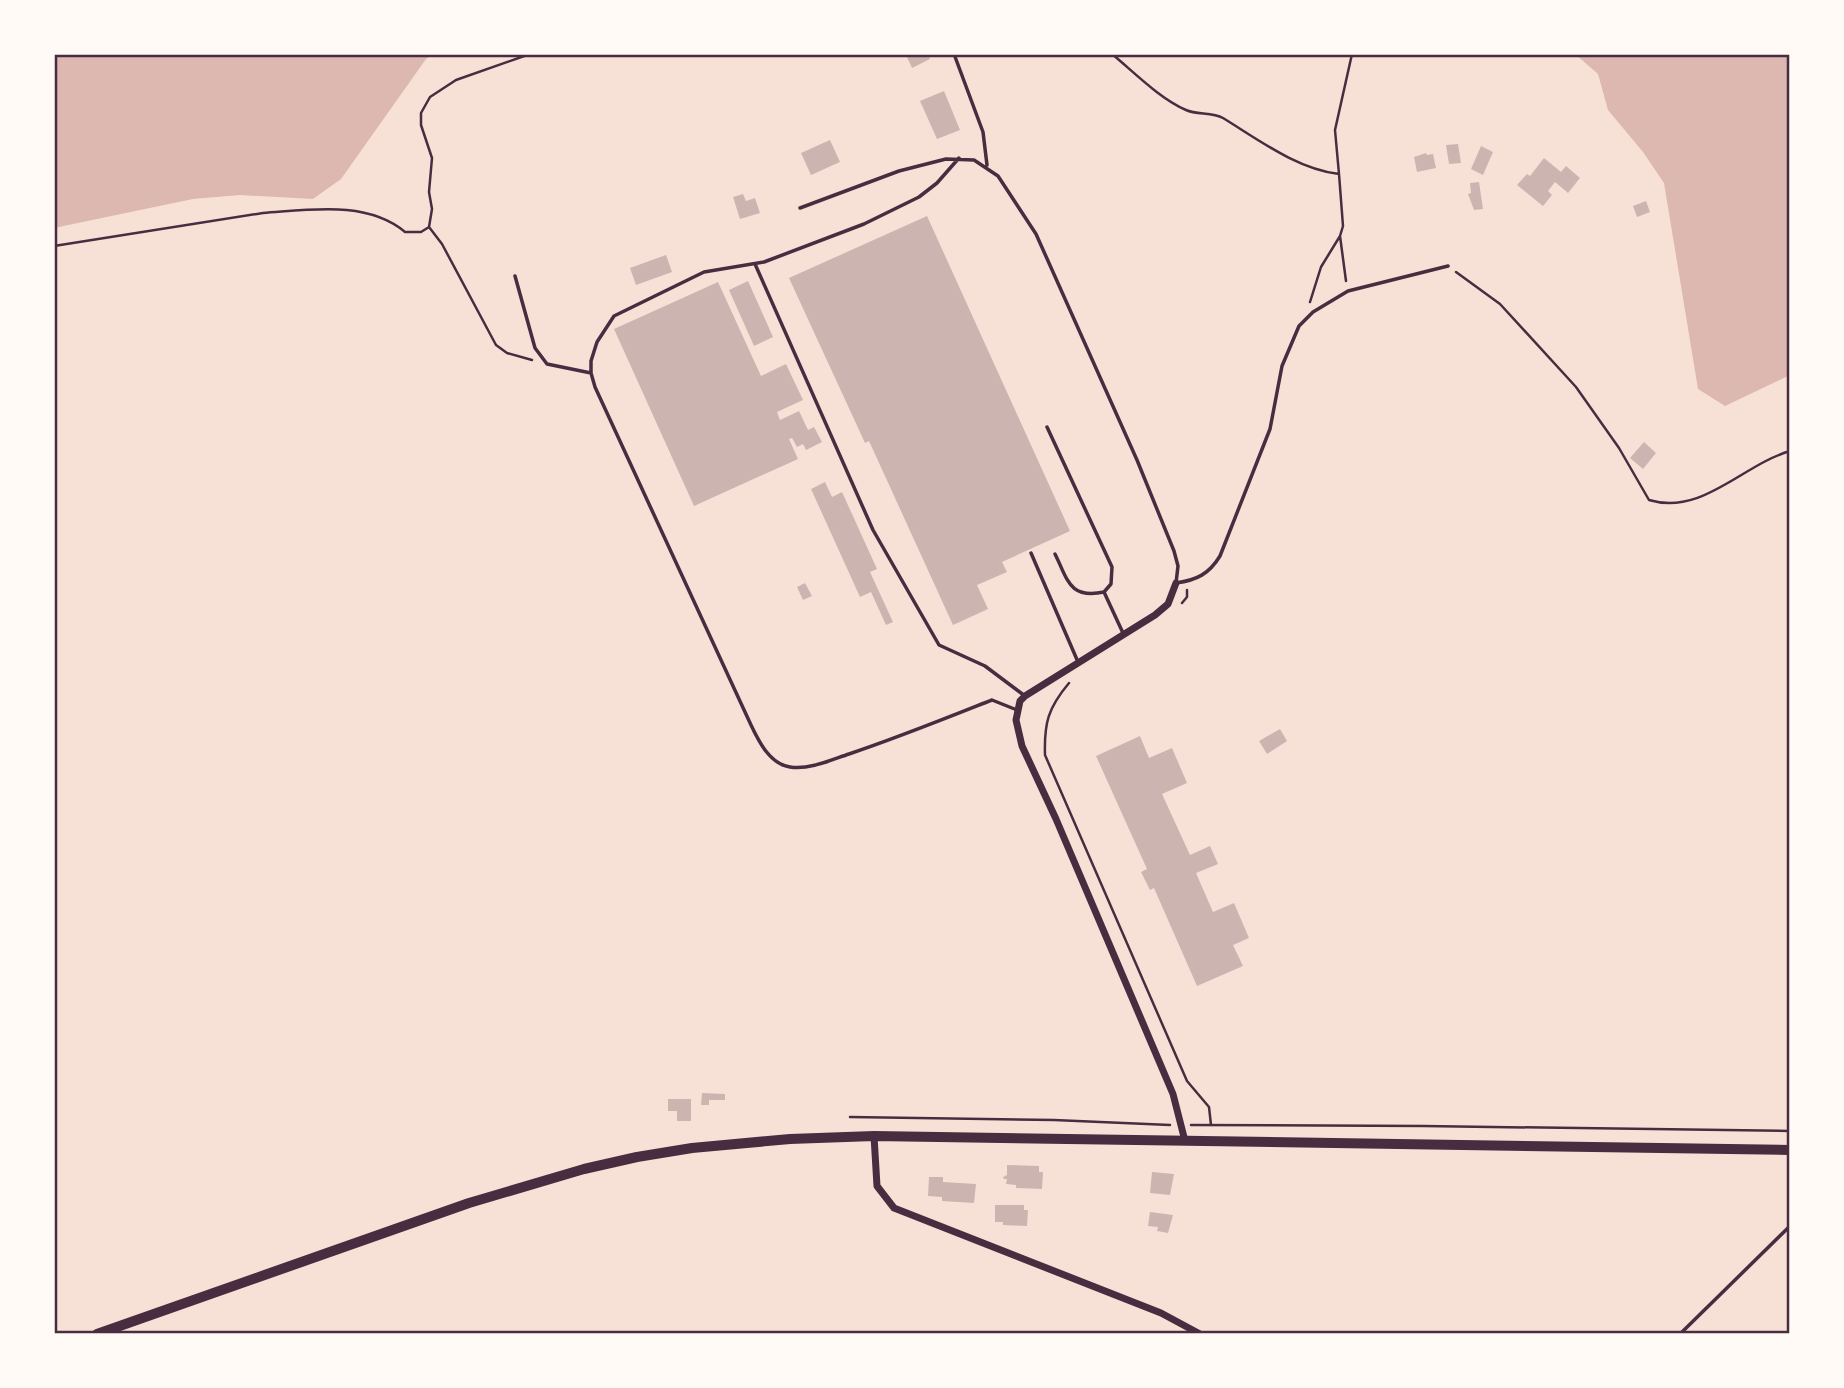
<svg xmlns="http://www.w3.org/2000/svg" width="1844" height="1388" font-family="Rubik,sans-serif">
  <rect width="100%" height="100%" fill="#f7e1d7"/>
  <!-- water -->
  <path fill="#dcb8b0" d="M54,54h380l-8,5 -85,120 -28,20 -73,-4 -47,4 -139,29z
    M1575,54h215v321l-65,31 -27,-17 -34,-206 -21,-31 -35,-42 -10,-36z"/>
  <!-- building -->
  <path fill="#ccb4b1" d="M908,54h20l2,5 -18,9 -6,-13z
    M944,91l16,39 -23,9 -17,-38z
    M830,140l10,22 -29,13 -10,-22z
    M1458,144l3,19 -12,1 -3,-19z
    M1481,146l12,6 -10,23 -12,-6z
    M1426,153l1,2 6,-1 3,14 -19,4 -3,-15z
    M1544,158l17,14 5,-6 14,12 -12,15 -13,-11 -7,9 4,4 -9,11 -26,-21 10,-11 3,2z
    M1479,182l4,27 -9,1 -6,-16 3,-1 -1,-10z
    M743,194l3,7 9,-3 5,15 -20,6 -7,-22z
    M1646,201l4,11 -13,5 -4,-11z
    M927,216l143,315 -68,31 5,10 -30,13 11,24 -35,16 -84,-184 -4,2 -76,-165z
    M666,255l6,17 -36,13 -6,-17z
    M748,281l25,56 -19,9 -25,-56z
    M718,282l43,94 25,-12 17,36 -26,12 3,8 19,-9 9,19 6,-3 8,15 -16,8 -3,-6 -6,3 -5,-9 -3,1 9,20 -104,47 -80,-177z
    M1644,442l12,11 -13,16 -13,-11z
    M825,482l7,15 10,-5 35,77 -7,3 23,50 -7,3 -15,-33 -11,5 -49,-108z
    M805,583l7,13 -9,4 -6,-13z
    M1280,729l7,12 -20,13 -8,-13z
    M1140,736l9,22 23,-10 15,35 -25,11 28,61 20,-9 8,18 -22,9 17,39 21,-9 15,35 -16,7 10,21 -46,20 -43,-98 -4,2 -9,-18 6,-3 -51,-113z
    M702,1093l23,1v6h-16v5h-8z
    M668,1099h23v22h-14v-10h-9z
    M1007,1165l32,1v6h4l-1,17 -26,-1v-3l-10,-1 1,-5h-3l-1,-2 4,-2z
    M1152,1172l22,2 -4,21 -20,-2z
    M929,1177h14v5l33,2 -2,19 -32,-2v-4l-14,-1z
    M995,1205h29v5h4l-1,16 -24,-1v-3h-8z
    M1150,1212l23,3 -5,18 -11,-2 1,-4 -10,-1z"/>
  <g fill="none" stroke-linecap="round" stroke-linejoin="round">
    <!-- path -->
    <path stroke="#4a2c40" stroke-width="2.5" d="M1112,54c23,19 47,44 74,56 11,5 26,2 37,8 36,22 74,51 116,56l4,52 -3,10 6,45
      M1339,174l-4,-44 17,-76
      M429,227l13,17 54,101 11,8 25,7
      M54,246l209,-33c46,-3 104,-13 142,19h16l8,-5 3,-18 -3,-17 3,-34 -11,-33v-12l9,-16 26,-17 74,-26
      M1456,272l44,32 76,83 43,61 30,52c53,16 93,-35 141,-49
      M1310,302l11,-35 19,-31
      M1182,603l5,-6v-7
      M1069,683c-21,25 -25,40 -24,72l142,326 22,26 2,18
      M850,1117l204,3 116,5
      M1191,1125l233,1 366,5"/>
    <!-- service -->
    <path stroke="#4a2c40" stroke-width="3.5" d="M954,54l29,78 4,33
      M800,208l99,-37 47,-12 28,1 24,16 38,58 101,226 37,91 4,15 -2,17c21,-3 33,-9 44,-27l50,-127 12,-63 17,-40 14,-14 35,-21 100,-25
      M755,264l118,266 66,115 46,21 40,30
      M515,276l20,72 12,16 44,9 4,14 156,338c8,17 19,39 39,42 19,3 41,-7 59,-13 48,-16 95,-35 143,-54l25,10
      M591,373v-12l6,-19 17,-26 90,-44 60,-10 100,-38 55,-27 18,-14 22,-25
      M1047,427l65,140 -1,17 -7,8 19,41
      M1031,553l47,109
      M1055,554c13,26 14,45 49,38
      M1680,1334l110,-108"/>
    <!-- minor -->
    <path stroke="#4a2c40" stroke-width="7" d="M1176,583l-8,21 -13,11 -130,81 -5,5 -4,19 6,26 34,73 117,275 12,47
      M874,1136l3,50 17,22 267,105 39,21"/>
    <!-- secondary -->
    <path stroke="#4a2c40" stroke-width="10" d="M97,1334l372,-131 115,-34 53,-12 55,-9 98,-9 84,-3 916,14"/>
  </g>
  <!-- border -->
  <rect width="1844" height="1388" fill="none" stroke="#fffaf5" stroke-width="112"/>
  <rect x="56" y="56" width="1732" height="1276" fill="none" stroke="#4a2c40" stroke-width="2.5"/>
</svg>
